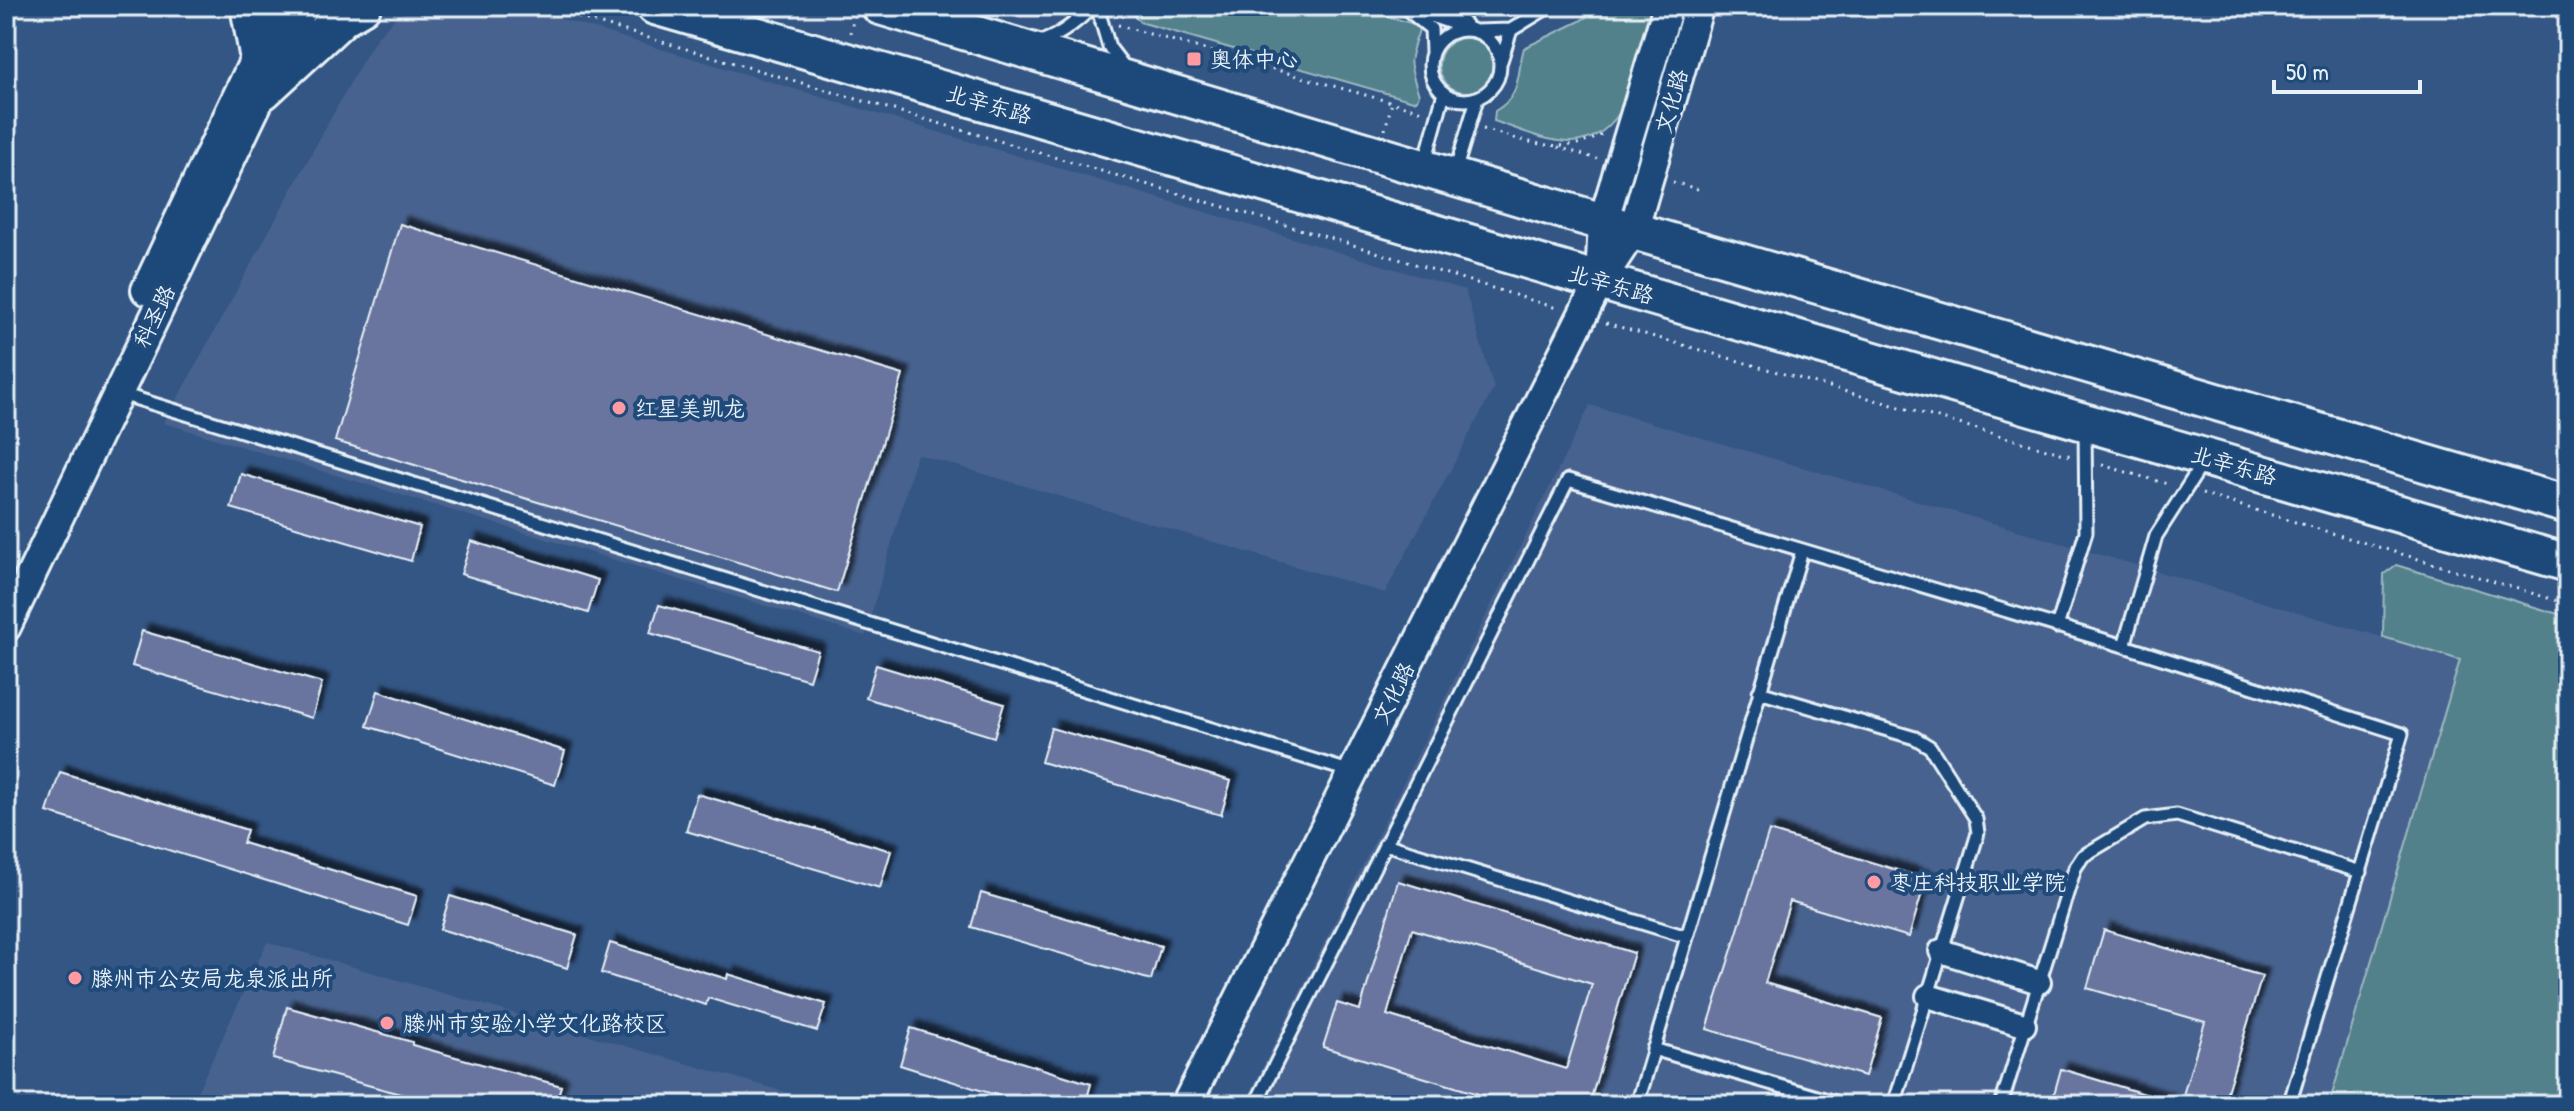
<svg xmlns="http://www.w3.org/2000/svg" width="2574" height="1111" font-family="'Patrick Hand','LXGW WenKai TC',sans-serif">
  <defs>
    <filter id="shadow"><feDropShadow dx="7" dy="-7" stdDeviation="2" flood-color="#0009"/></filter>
  </defs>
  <rect width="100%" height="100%" fill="#345684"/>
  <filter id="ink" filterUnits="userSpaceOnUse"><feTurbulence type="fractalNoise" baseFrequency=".0125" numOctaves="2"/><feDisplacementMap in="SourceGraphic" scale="16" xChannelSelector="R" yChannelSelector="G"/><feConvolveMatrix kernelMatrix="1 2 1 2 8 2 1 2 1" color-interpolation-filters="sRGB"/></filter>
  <g filter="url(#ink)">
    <!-- built -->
    <path fill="#47628e" d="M420,6h98l947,284 29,98 -109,205 -468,-139 -52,182 -701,-213 196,-358 17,-28 19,-20z
      M1590,405l870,255 -131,445h-1085z
      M267,942l563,163h-639z"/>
    <!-- green -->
    <path fill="#52818b" stroke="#9db9c2" stroke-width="2" d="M1134,6h219l61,18 5,6c-12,35 -11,30 0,65l-2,5 -4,1 -273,-79 -7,-8z
      M1604,6h54c-13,44 -27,135 -87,136 -25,0 -53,-13 -77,-21l1,-10c28,-16 21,-37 29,-63l54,-26z
      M1439 65a27 27 0 1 1 54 0a27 27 0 1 1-54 0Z
      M2396,565l172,52v488h-239l131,-445 -77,-23 1,-63z"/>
    <!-- building -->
    <path fill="#69749e" stroke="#e8f1f8" stroke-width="2" fill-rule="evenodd" filter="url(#shadow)" d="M400,224l503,151 -66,217 -502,-151z
      M241,474l179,53 -9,34 -180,-53z
      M471,541l127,39 -10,33 -127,-39z
      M659,605l159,46 -9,29 -159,-47z
      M142,631l180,52 -10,35 -180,-52z
      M876,665l128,39 -10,33 -128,-39z
      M378,691l187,60 -10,34 -188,-59z
      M1051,728l180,53 -10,34 -180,-53z
      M60,772l187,58 -4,13 174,53 -9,29 -361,-113z
      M697,794l194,57 -11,37 -194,-57z
      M1769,831l157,48 -17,58 -119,-36 -25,82 117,35 -17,58 -158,-47z
      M1398,881l236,72 -45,152h-74l-192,-58 14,-44 23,7zM1412,929l180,55 -26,85 -179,-54z
      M981,893l180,53 -10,34 -180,-53z
      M450,896l127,39 -10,33 -127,-39z
      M2104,930l158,46 -39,129h-43l25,-83 -118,-34z
      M610,943l117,36 1,-5 98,30 -9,27 -109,-33 -2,7 -105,-32z
      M287,1007l125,35v3l149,41 -6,19h-134l1,-5 -149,-41z
      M911,1028l180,56 -6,21h-57l-128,-40z
      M2061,1069l107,32 -1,4h-116z"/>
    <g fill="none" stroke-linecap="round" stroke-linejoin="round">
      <defs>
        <path id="service" d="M1097,6l12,41 16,21
          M1402,6l73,25 36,-1 39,-24
          M1442,6l23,18
          M1410,12l21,17 1,23
          M1430 65a35 35 0 1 1 70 0a35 35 0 1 1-70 0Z
          M1037,43c20,-5 42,-23 56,-37
          M1501,61l10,-31
          M1425,162l19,-69
          M1455,172l22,-73
          M118,393l1234,379
          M2057,627l29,-95 -1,-106
          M2124,646l32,-110 48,-75
          M1759,692l156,46 15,9 46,72 2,14 -84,272
          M1385,844l302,93
          M1653,1049l192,56
          M1255,1105l313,-625 556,166 278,88 -113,371
          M1637,1105l165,-554
          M2001,1105l74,-237 8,-12 62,-37 32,-4 184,57"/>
        <path id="minor" d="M1941,951l98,31
          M1928,996l96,29"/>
        <path id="tertiary" d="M1600,280l3,-58 65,-216
          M146,290l134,-284
          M6,627l298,-621
          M1186,1105l396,-789 18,-35 33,-50 66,-225"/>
        <path id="primary" d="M249,6l9,48
          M655,6l1913,557
          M880,6l723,216 965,283
          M263,91l80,-74 19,-11"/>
      </defs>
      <!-- service casing -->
      <use href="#service" stroke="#e8f1f8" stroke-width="17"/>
      <!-- minor casing -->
      <use href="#minor" stroke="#e8f1f8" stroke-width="28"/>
      <!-- tertiary casing -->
      <use href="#tertiary" stroke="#e8f1f8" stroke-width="34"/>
      <!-- primary casing -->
      <use href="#primary" stroke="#e8f1f8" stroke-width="42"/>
      <!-- path -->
      <path stroke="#e8f1f8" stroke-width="3" stroke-dasharray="2 6" stroke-linecap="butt" d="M540,6l810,238 210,65
        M1054,6l11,3
        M1118,25l304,86
        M850,33l4,-16
        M1483,129c43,12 83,29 123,3
        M1385,130l7,-28
        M1558,147l39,12
        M1673,182l28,8
        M1606,323l465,133
        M2102,465l69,20
        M2202,494l366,110"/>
      <!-- service -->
      <use href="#service" stroke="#1f4a7a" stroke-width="11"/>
      <!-- minor -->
      <use href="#minor" stroke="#1f4a7a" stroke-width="22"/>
      <!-- tertiary -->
      <use href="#tertiary" stroke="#1f4a7a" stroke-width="28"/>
      <!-- primary -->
      <use href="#primary" stroke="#1f4a7a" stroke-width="36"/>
    </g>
  </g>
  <!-- markers -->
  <g fill="#ff9aa2" stroke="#1f4a7a" stroke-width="3">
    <rect x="1186" y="51" width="16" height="16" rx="4"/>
    <circle cx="619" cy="408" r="8"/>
    <circle cx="1874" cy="882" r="8"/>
    <circle cx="75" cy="978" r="8"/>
    <circle cx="387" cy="1023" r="8"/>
  </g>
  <g text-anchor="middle" stroke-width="8" stroke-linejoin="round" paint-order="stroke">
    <!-- poi labels -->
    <g font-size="22" fill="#e8f1f8" stroke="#1f4a7a" text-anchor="start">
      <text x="1210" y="67">奥体中心</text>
      <text x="635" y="416">红星美凯龙</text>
      <text x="1890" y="890">枣庄科技职业学院</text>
      <text x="91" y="986">滕州市公安局龙泉派出所</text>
      <text x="403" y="1031">滕州市实验小学文化路校区</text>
    </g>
    <!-- street labels -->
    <g font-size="22" fill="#e8f1f8" stroke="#1f4a7a">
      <text transform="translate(1671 101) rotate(-74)" y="8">文化路</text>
      <text transform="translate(989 104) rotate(16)" y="8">北辛东路</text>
      <text transform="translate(1611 284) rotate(16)" y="8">北辛东路</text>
      <text transform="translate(154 316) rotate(-64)" y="8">科圣路</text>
      <text transform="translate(2234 465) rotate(16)" y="8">北辛东路</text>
      <text transform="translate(1393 693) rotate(-63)" y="8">文化路</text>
    </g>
  </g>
  <!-- margin -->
  <rect width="2574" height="1111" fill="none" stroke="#1f4a7a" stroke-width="32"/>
  <rect x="16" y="16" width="2542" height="1079" fill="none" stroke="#e8f1f8" stroke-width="3" filter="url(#ink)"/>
  <!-- scale -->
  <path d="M2274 80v12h146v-12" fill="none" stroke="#e8f1f8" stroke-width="4"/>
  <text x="2286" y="80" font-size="24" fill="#e8f1f8" stroke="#1f4a7a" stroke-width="6" paint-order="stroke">50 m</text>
</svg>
